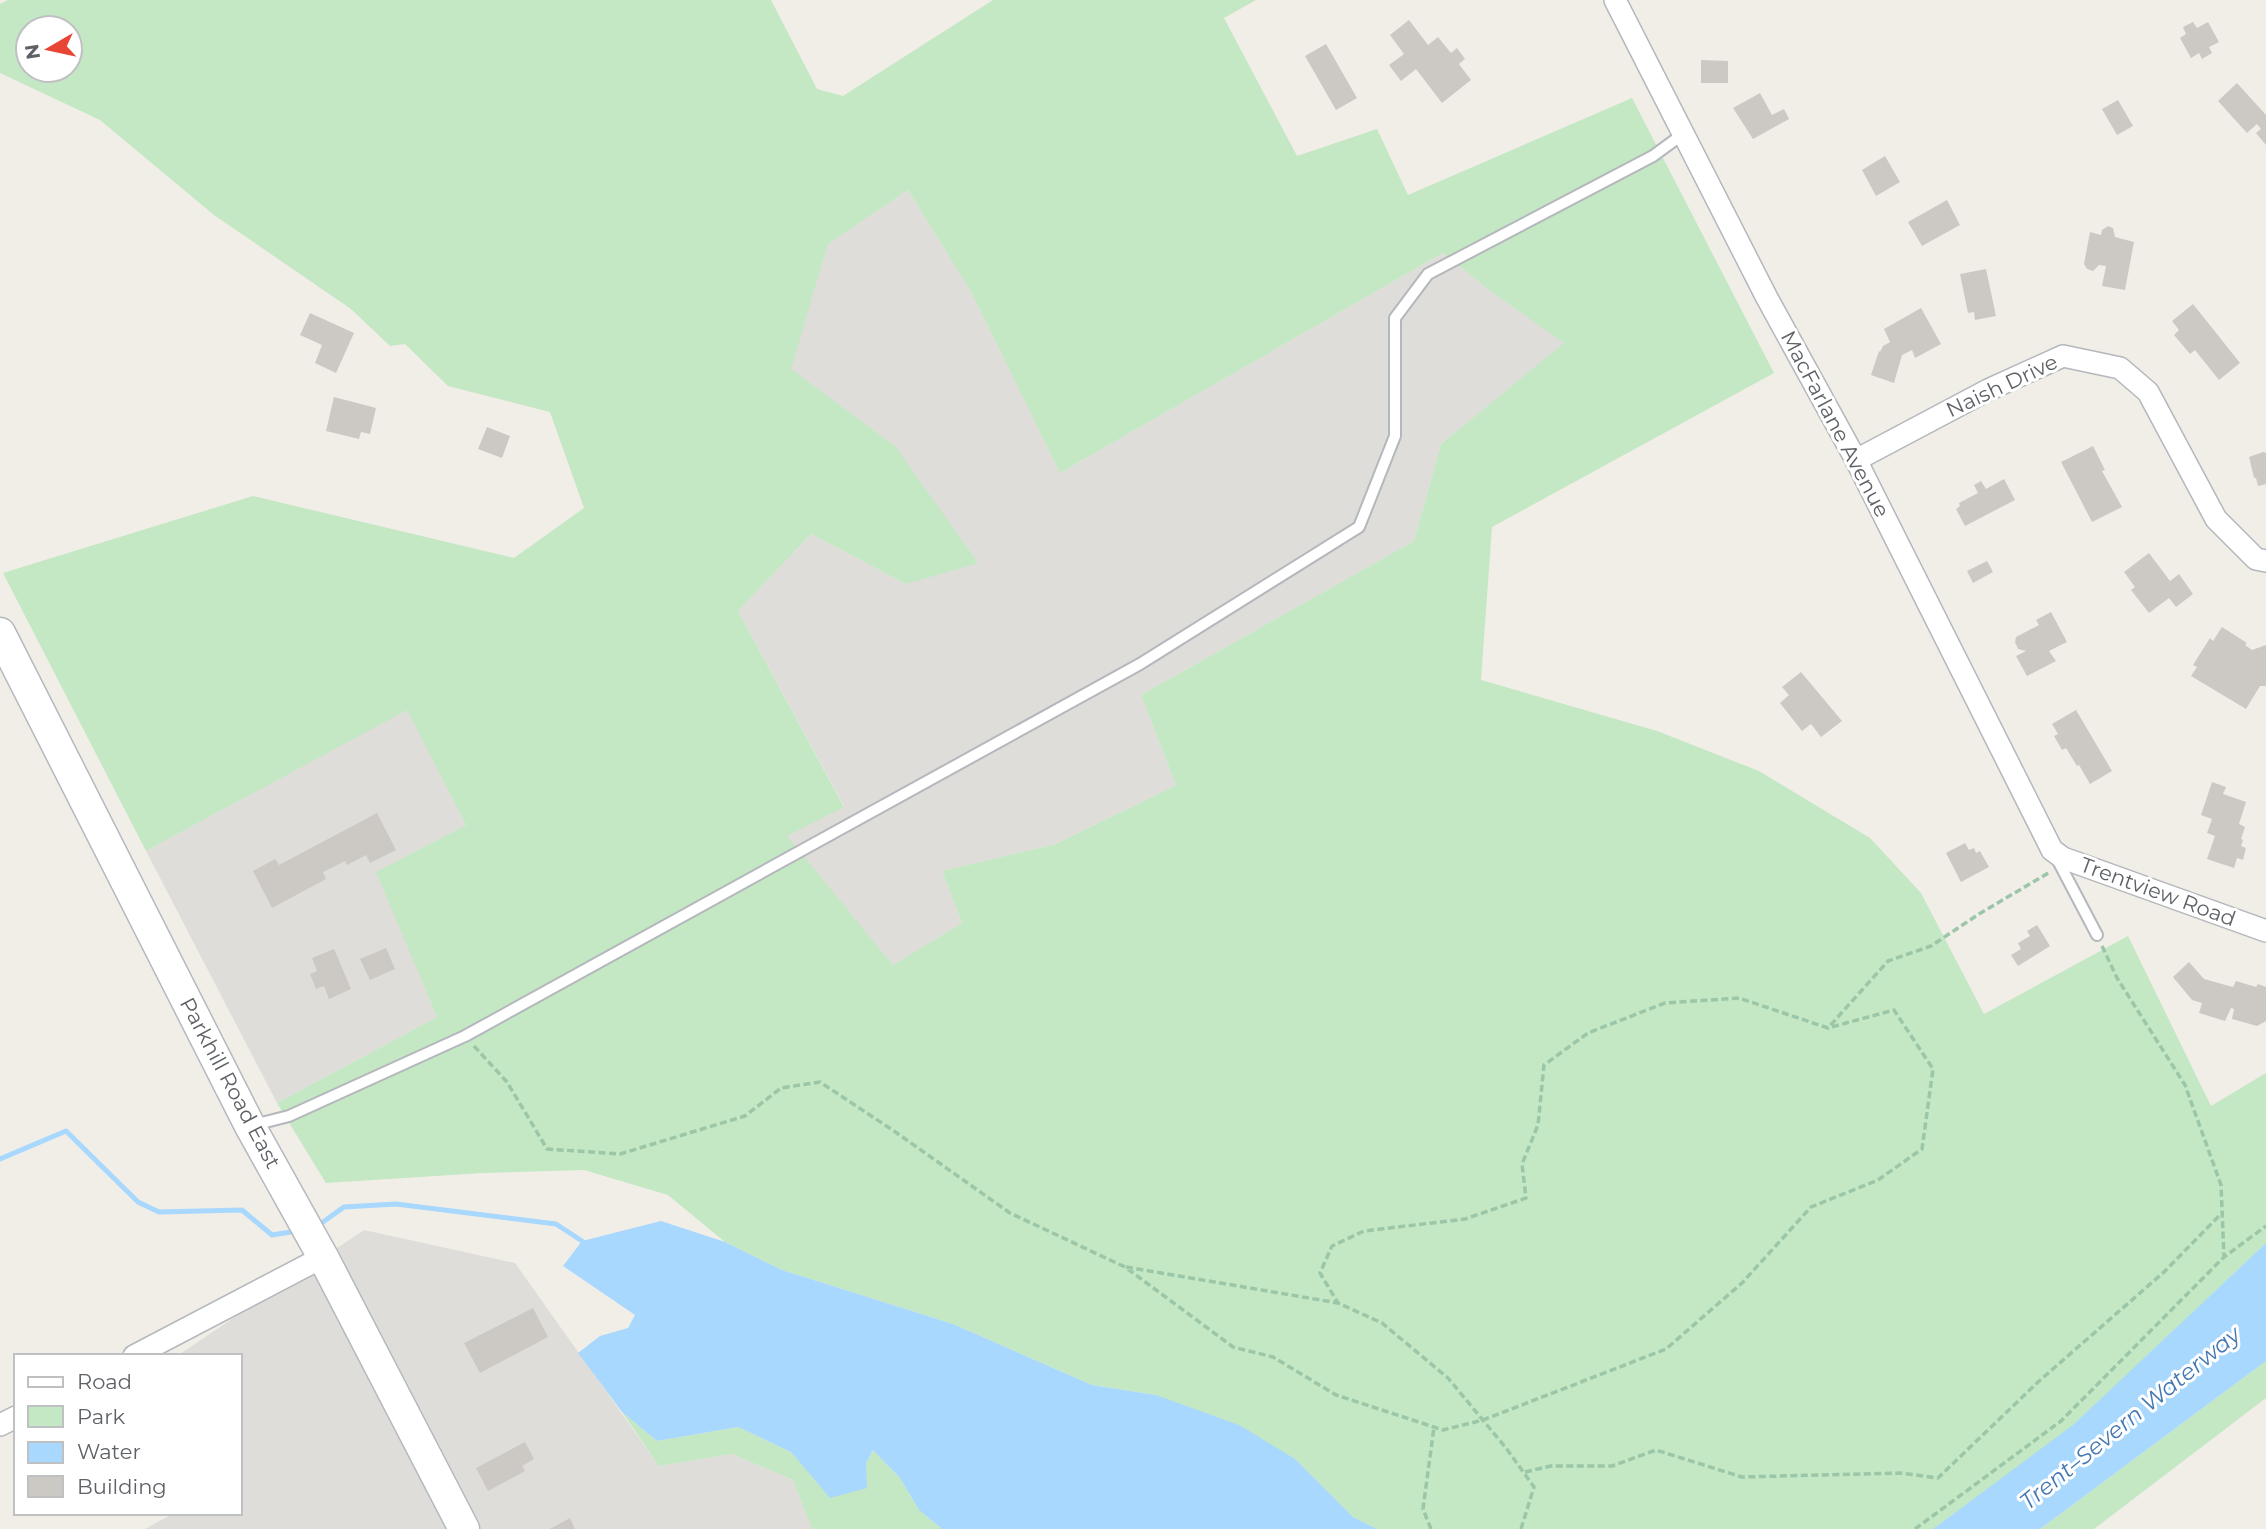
<svg xmlns="http://www.w3.org/2000/svg" width="2266" height="1529" font-family="Montserrat,sans-serif">
  <rect width="100%" height="100%" fill="#f0eee7"/>
  <!-- industrial -->
  <path fill="#dfddd9" d="M908,190l63,102 89,181 383,-220 46,37 76,53 -124,101 -27,97 -273,154 35,90 -120,59 -114,27 20,52 -69,42 -107,-129 58,-30 -106,-195 73,-77 95,50 -11,-138 -105,-77 38,-125z
    M407,709l59,116 -89,47 60,145 -160,86 -131,-252z
    M364,1230l151,33 144,203 73,-12 61,26 19,49h-667l29,-16h66v-157h-63z"/>
  <!-- green -->
  <path fill="#c4e7c4" fill-rule="evenodd" d="M8,0h763l46,89 26,7 150,-96h263l-32,18 73,138 80,-27 31,66 224,-97 142,275 -282,154 -11,153 176,51 102,40 111,67 51,55 63,121 144,-78 83,170 55,-33v170l-193,183 -140,103h-556l-24,-12 -58,-58 -139,-64 -64,-10 -139,-61 -171,-54 -57,-28 -57,-47 -84,-25 -102,3 -156,10 -49,-80 160,-86 -61,-145 90,-47 -59,-115 -261,141 -143,-278 250,-77 261,62 70,-50 -34,-96 -102,-26 -43,-42 -15,2 -39,-37 -137,-94 -114,-95 -100,-47v-69zM28,28h42v42h-42zM908,190l63,102 89,181 383,-220 46,37 75,53 -123,101 -27,97 -273,154 35,90 -120,59 -114,27 20,52 -69,42 -106,-129 57,-29 -106,-196 73,-77 95,50 72,-21 -83,-117 -104,-77 37,-125z
    M2266,1361v37l-172,131h-54z
    M622,1412l35,29 81,-14 53,25 39,45 36,-34 7,-13 27,28 19,32 23,19h-130l-19,-49 -61,-26 -73,12z"/>
  <!-- water -->
  <path fill="#a8d8fe" d="M661,1221l64,21 57,28 171,54 139,61 64,10 83,30 56,34 58,58 24,12h-435l-23,-19 -19,-32 -27,-28 -7,13 1,25 -37,10 -39,-46 -53,-25 -81,14 -35,-29 -44,-59 22,-17 28,-8 7,-13 -72,-49 19,-25z
    M2266,1243v118l-226,168h-107l140,-104z"/>
  <g fill="none" stroke-linecap="round" stroke-linejoin="round">
    <!-- stream -->
    <path stroke="#a8d8fe" stroke-width="5" d="M0,1159l66,-28 72,71 21,10 83,-2 30,25 25,-4
      M316,1227l28,-20 52,-3 160,20 26,17"/>
  </g>
  <!-- building -->
  <path fill="#ccc9c4" d="M1409,20l19,25 10,-8 13,16 6,-5 8,11 -6,5 12,16 -29,23 -26,-34 -15,12 -12,-16 15,-11 -14,-19z
    M2193,22l4,6 11,-6 11,20 -10,5 3,6 -10,6 -3,-6 -8,5 -11,-20 6,-4 -3,-7z
    M1326,44l31,54 -21,12 -31,-54z
    M1701,60l27,1v22h-27z
    M2237,83l29,32v30l-10,-12 5,-4 -4,-5 -10,9 -29,-32z
    M1760,93l12,22 12,-6 5,10 -36,20 -20,-31z
    M2118,100l15,26 -16,9 -15,-26z
    M1885,156l15,26 -24,14 -14,-26z
    M1947,200l13,25 -38,21 -14,-24z
    M2108,226l5,2 2,9 19,5 -9,48 -23,-4 4,-20 -7,-1 -6,6 -6,-2 -3,-5 6,-32 11,3 1,-5z
    M1986,269l10,47 -21,4 -1,-8 -6,1 -8,-39z
    M2193,304l47,59 -21,17 -24,-30 -5,4 -16,-19 5,-5 -7,-9z
    M1921,308l20,36 -26,14 -3,-8 -10,5 -8,28 -23,-8 8,-24 1,1 3,-6 7,-4 -6,-13z
    M310,313l44,20 -18,40 -21,-10 7,-18 -22,-10z
    M334,397l42,11 -6,26 -9,-2 -2,7 -33,-8z
    M487,427l23,9 -8,22 -24,-9z
    M2093,446l12,24 -3,1 20,36 -30,15 -31,-60z
    M2263,452l3,1v31l-8,2 -2,-8h-2l-5,-21z
    M2004,479l11,21 -50,26 -9,-17 4,-3 -1,-3 19,-10 -4,-8 7,-4 5,8z
    M2149,553l21,28 9,-7 14,20 -17,13 -7,-9 -20,15 -18,-23 4,-3 -11,-15z
    M1987,561l6,11 -20,11 -6,-12z
    M2051,612l16,30 -18,9 7,10 -29,15 -11,-20 10,-5 -8,-2 -3,-7 1,-5 23,-12 -3,-5z
    M2222,627l25,16 -2,2 7,5 14,-5v41h-6l-14,23 -55,-33 6,-9 -4,-2 17,-27 3,3z
    M1801,672l41,49 -21,16 -10,-13 -9,7 -22,-28 9,-8 -7,-8z
    M2076,710l36,61 -22,13 -11,-19 -2,1 -11,-18 -4,2 -8,-14 4,-2 -6,-10z
    M2212,782l14,5 -3,7 23,8 -7,22 6,3 -4,12 2,1 -2,6 5,2 -3,12 -6,-2 -3,10 -27,-9 8,-23 -8,-3 5,-14 -11,-4z
    M377,813l19,37 -26,13 -4,-8 -19,10 -2,-4 -22,11 3,7 -54,29 -19,-37 22,-12 4,6z
    M1965,843l4,7 5,-2 2,5 4,-2 9,16 -28,15 -15,-29z
    M2037,925l13,21 -32,20 -7,-11 10,-6 -3,-6 12,-7 -3,-5z
    M386,948l9,21 -25,11 -10,-21z
    M334,949l17,40 -22,10 -5,-13 -8,3 -6,-15 7,-3 -5,-13z
    M2189,962l15,17 29,8 3,-6 20,6 2,-3 8,3v34l-9,5 -25,-7 2,-10 -3,-1 -6,13 -26,-8 3,-10 -10,-3 -19,-23z
    M533,1308l15,29 -68,36 -16,-30z
    M525,1442l9,17 -12,7 3,5 -37,20 -12,-23z
    M570,1518l5,11h-25z"/>
  <g fill="none" stroke-linecap="round" stroke-linejoin="round">
    <defs>
      <path id="service" d="M2056,857l41,78
        M254,1125l35,-9 176,-80 675,-372 219,-137 36,-91v-118l33,-44 225,-118 30,-22"/>
      <path id="minor" d="M1615,0l152,298 89,162 196,390 11,8 203,73
        M1856,460l132,-70 75,-34 57,12 28,24 68,127 40,40 10,2
        M134,1356l189,-99
        M0,1425l16,-8"/>
      <path id="secondary" d="M0,633l250,493 73,131 141,272"/>
    </defs>
    <!-- service casing -->
    <use href="#service" stroke="#b4b7bb" stroke-width="14"/>
    <!-- minor casing -->
    <use href="#minor" stroke="#b4b7bb" stroke-width="24"/>
    <!-- secondary casing -->
    <use href="#secondary" stroke="#b5b9be" stroke-width="33"/>
    <!-- path -->
    <path stroke="#9bc6a8" stroke-width="3.5" stroke-dasharray="7 3.5" stroke-linecap="butt" d="M2102,946l15,32 68,107 36,100 3,72
      M474,1046l33,36 40,67 73,5 125,-38 36,-28 39,-6 74,49 116,82 115,54 108,80 40,10 63,38 107,35 40,-10 183,-71 76,-66 69,-76 67,-27 44,-31 11,-80 -39,-59 -66,18
      M1126,1267l212,36
      M1525,1472l26,-6h61l44,-16 86,27 159,-4 37,5 100,-96 126,-110 58,-59
      M1431,1529l-8,-20 11,-82
      M1521,1529l13,-42 -28,-39 -58,-70 -66,-55 -44,-20 -18,-30 12,-27 32,-15 101,-12 61,-21 -4,-34 16,-39 6,-60 44,-32 77,-30 74,-5 89,30 60,-67 43,-15 48,-32 71,-42
      M1915,1529l146,-108 163,-164 42,-31"/>
    <!-- service -->
    <use href="#service" stroke="#fff" stroke-width="10"/>
    <!-- minor -->
    <use href="#minor" stroke="#fff" stroke-width="21"/>
    <!-- secondary -->
    <use href="#secondary" stroke="#fff" stroke-width="30"/>
  </g>
  <g text-anchor="middle" stroke-width="6" stroke-linejoin="round" paint-order="stroke">
    <!-- street labels -->
    <g font-size="21" fill="#5e6267" stroke="#fff">
      <text transform="translate(2002 386) rotate(-25)" y="7">Naish Drive</text>
      <text transform="translate(1835 424) rotate(62)" y="7">MacFarlane Avenue</text>
      <text transform="translate(2158 892) rotate(20)" y="7">Trentview Road</text>
      <text transform="translate(230 1083) rotate(62)" y="7">Parkhill Road East</text>
    </g>
    <!-- water labels -->
    <g font-size="23" font-style="italic" fill="#4378b1" stroke="#fff">
      <text transform="translate(2130 1418) rotate(-39)" y="8">Trent–Severn Waterway</text>
    </g>
  </g>
  <!-- legend -->
  <rect x="14" y="1354" width="228" height="161" fill="#ffffff" stroke="#bfc0c2" stroke-width="2"/>
  <rect x="28" y="1377" width="35" height="10" fill="#ffffff" stroke="#bfc0c2" stroke-width="2"/>
  <text x="77" y="1389" font-size="21" fill="#5e6267">Road</text>
  <rect x="28" y="1406" width="35" height="21" fill="#c4e7c4" stroke="#bfc0c2" stroke-width="2"/>
  <text x="77" y="1424" font-size="21" fill="#5e6267">Park</text>
  <rect x="28" y="1442" width="35" height="21" fill="#a8d8fe" stroke="#bfc0c2" stroke-width="2"/>
  <text x="77" y="1459" font-size="21" fill="#5e6267">Water</text>
  <rect x="28" y="1476" width="35" height="21" fill="#ccc9c4" stroke="#bfc0c2" stroke-width="2"/>
  <text x="77" y="1494" font-size="21" fill="#5e6267">Building</text>
  <!-- north arrow -->
  <g transform="translate(49 49) rotate(261)"><circle r="33" fill="#ffffff" stroke="#bfc0c2" stroke-width="2"/>
  <path d="M0-5L12 26L0 18L-12 26Z" fill="#e84535"/>
  <text y="-10" font-size="19" font-weight="bold" text-anchor="middle" fill="#5e6267">N</text>
  </g>
</svg>
